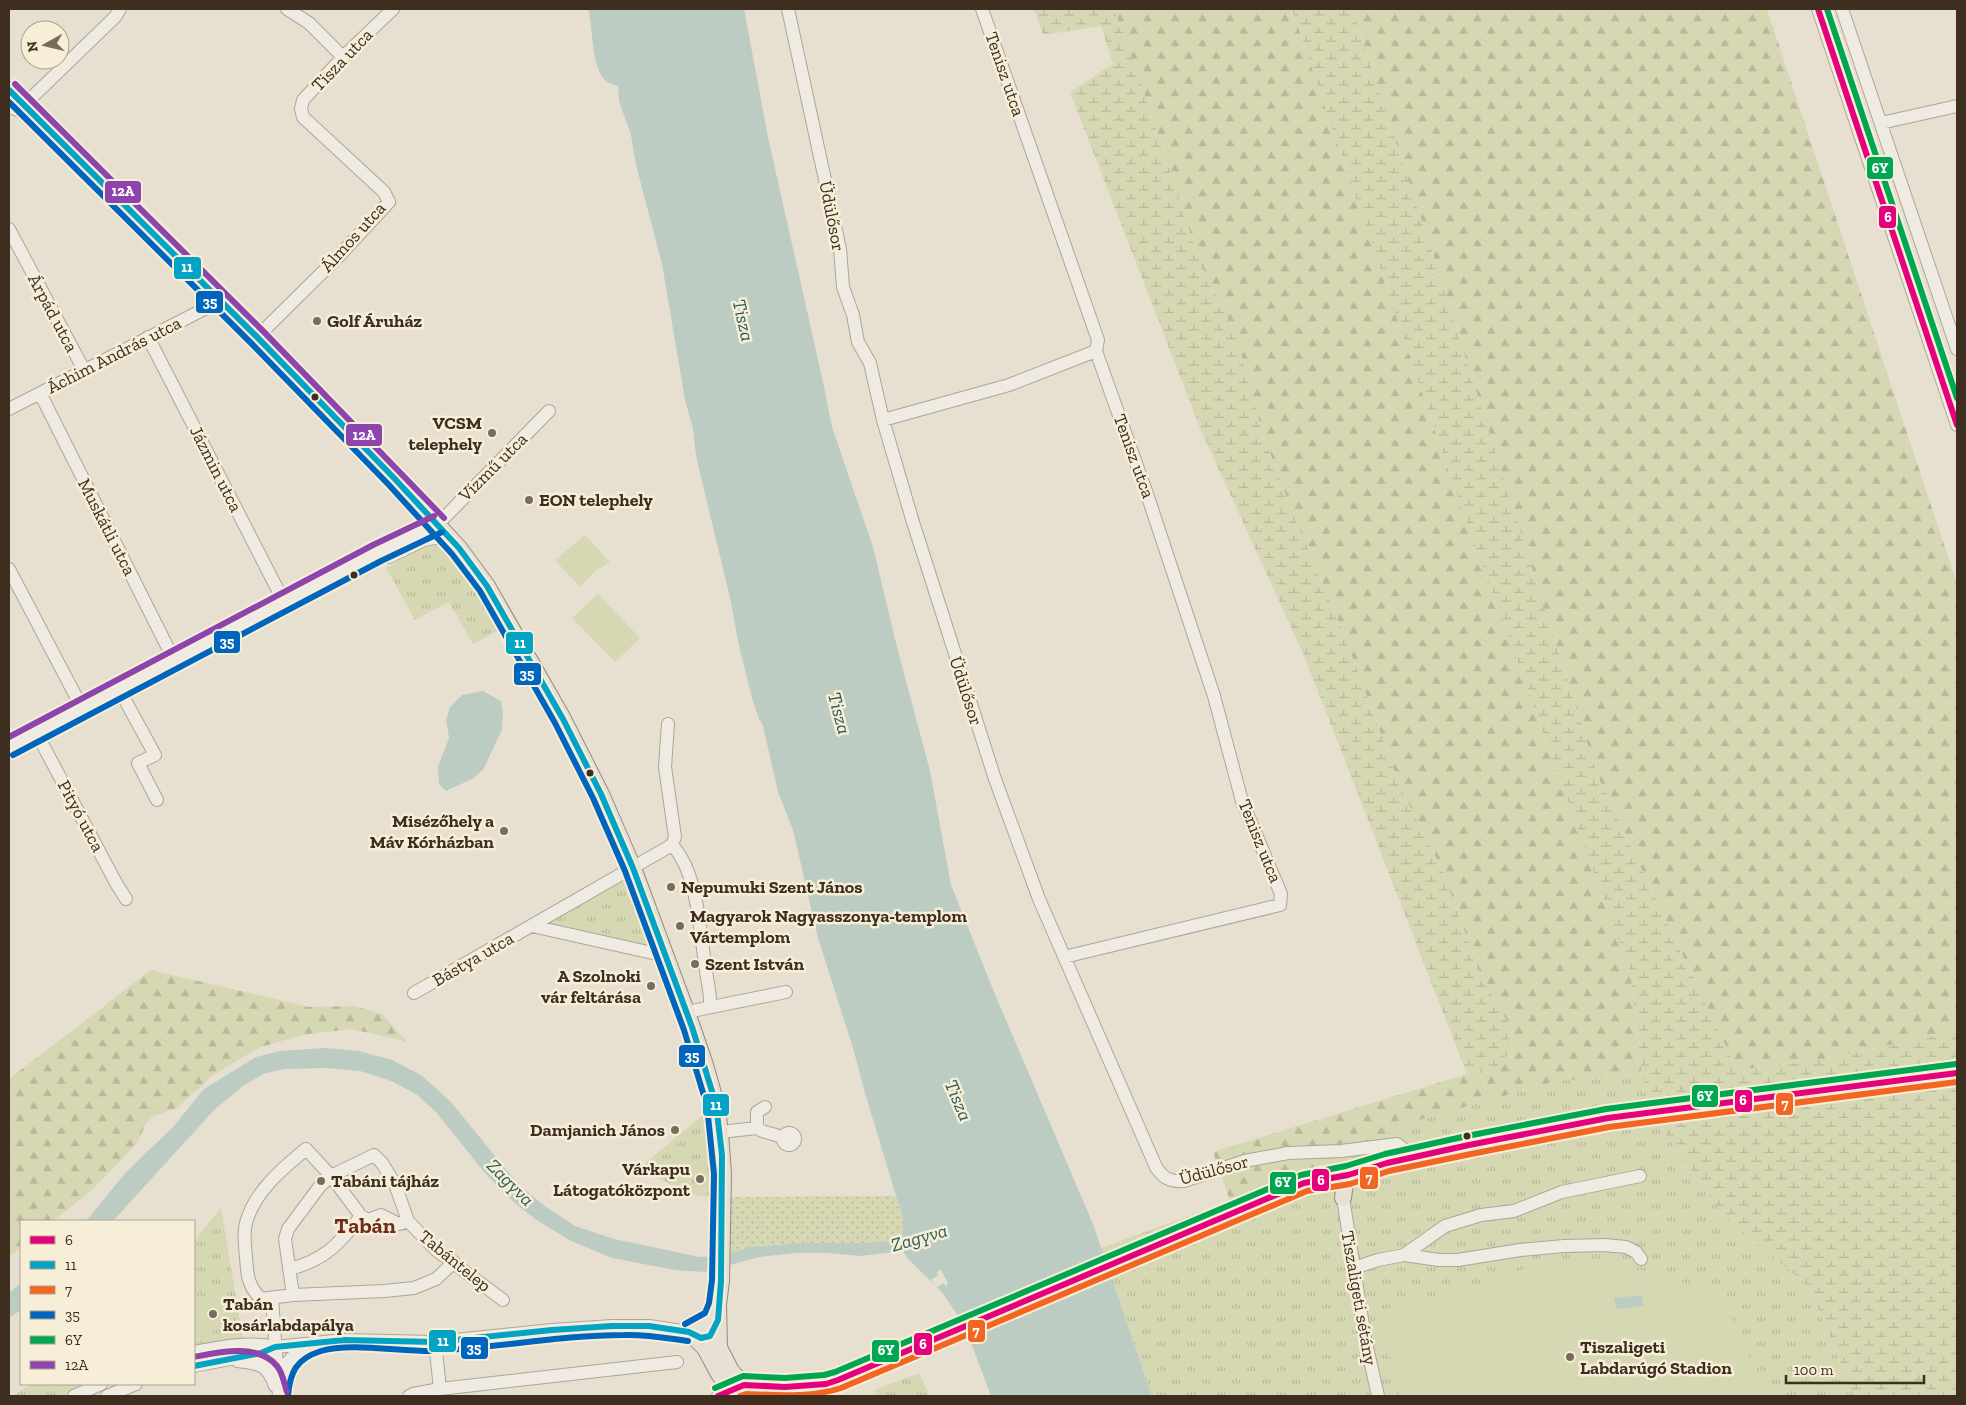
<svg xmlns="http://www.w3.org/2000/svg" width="1966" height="1405" font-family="'Zilla Slab',serif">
  <defs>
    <pattern id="grass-dots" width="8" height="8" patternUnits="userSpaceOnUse" patternTransform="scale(1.25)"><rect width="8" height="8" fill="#d6d7b3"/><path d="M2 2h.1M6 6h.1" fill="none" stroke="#b9b99a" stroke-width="1.8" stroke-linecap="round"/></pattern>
    <pattern id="forest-firs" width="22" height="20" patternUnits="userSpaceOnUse" patternTransform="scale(1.25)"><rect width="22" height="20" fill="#d6d7b3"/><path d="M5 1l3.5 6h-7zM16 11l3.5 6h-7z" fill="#b9b99a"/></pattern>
    <pattern id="wetland-marsh" width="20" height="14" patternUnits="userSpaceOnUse" patternTransform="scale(1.25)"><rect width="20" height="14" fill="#d6d7b3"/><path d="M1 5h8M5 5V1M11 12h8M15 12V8" fill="none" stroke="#b9b99a"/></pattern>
    <pattern id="park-tufts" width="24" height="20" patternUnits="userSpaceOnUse" patternTransform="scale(1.25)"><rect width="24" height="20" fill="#d6d7b3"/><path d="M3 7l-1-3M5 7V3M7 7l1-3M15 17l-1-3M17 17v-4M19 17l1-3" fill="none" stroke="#b9b99a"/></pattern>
  </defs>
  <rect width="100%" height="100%" fill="#e7e0d1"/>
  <!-- grass -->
  <path fill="url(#grass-dots)" d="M896,1196l7,25 -1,18 -33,4h-64l-55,4 -28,9v-59z"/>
  <!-- forest -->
  <path fill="url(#forest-firs)" d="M1114,9h178l166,489 172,473 12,104 -85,6 -148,42 -78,39 -101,39 -17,-49 254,-78 24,-2 19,-45 -32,-58 -35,-97 -44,-88 -54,-147 -55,-131 -27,-71 -27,-100 -36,-72 -68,-207z
    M1352,9h415l190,575v447l-143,30 -77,9 -139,-293 -164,-519z
    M151,970l158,37 45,-1 28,8 24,27 -55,-12 -49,6 -44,13 -46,28 -35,32 -24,8 -8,9 -7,17 -47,49 -38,30h-32v26l-12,10v-178z"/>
  <!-- wetland -->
  <path fill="url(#wetland-marsh)" d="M1034,9h80l18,47 68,207 36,72 27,100 27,71 55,131 54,147 44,88 35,97 32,58 -3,28 -16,17 -24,2 -162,-416 -105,-230 -130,-336 43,-28 -12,-38 -58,9z
    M1292,9h60l82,249 164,519 139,293 77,-9 143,-30v365h-103l-45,-109 -86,-72 -57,-80 -24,-60 -12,-104 -172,-473z"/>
  <!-- park -->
  <path fill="url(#park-tufts)" d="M441,542l17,9 43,78 -28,15 -24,-42 -34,18 -29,-52 44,-25z
    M633,868l33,88 -134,-30z
    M1642,1075l24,60 57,80 86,72 45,109h-702l-51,-148 129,-47 101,-39 78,-39 148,-42z
    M716,1104l6,93 -25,-1 -59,-27z
    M221,1207l23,138 -50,7v-110z
    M919,1373l11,23h-54l-2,-6z
    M31,1384h70l-27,12h-61z"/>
  <!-- garden -->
  <path fill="#d6d7b3" d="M585,535l25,27 -16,10 -14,15 -25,-27z
    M598,594l42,44 -25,24 -43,-44z
    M1549,1260l68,6 51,9 56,28 44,93h-367l-25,-85 75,-16z
    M230,1295l5,32 -40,7 -1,-32z"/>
  <!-- water -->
  <path fill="#bcccc2" d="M588,9h156l24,128 55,245 9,45 41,120 24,100 33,124 21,114 43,107 99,232 59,172h-161l-23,-61 -12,-22 -14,-21 -34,-33 -5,-8 -43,5 -31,-3h-35l-35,4 -54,15 -30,-2 -63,-12 -41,-17 -36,-22 -26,-21 -24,-25 -49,-61 -20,-18 -25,-13 -31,-10 -33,-3 -43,1 -21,5 -20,12 -27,22 -103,113h-27l40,-49 47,-45 31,-38 52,-32 24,-6 45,-3 34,3 33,9 29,15 29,26 69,84 27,22 29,19 39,13 86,18 22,-1 28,-9 55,-4h64l33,-4 1,-18 -3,-12 -35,-116 -12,-45 -35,-110 -25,-108 -15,-38 -15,-66 -4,-7 -7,-21 -13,-52 -8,-44 -35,-146 -3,-27 -8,-29 -23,-136 -26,-99 -5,-30 -12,-34 -1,-15c-4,-2 -7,-1 -11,-4 -17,-14 -13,-53 -19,-73z
    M483,691l18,10 2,10 -1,19 -19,40 -11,9 -26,12 -7,-7 -1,-17 11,-29 -3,-18 4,-13 12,-12z
    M21,1283v27l-12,8v-25z
    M1642,1295l1,11 -27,3 -2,-11z"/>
  <!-- pier -->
  <path fill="#e7e0d1" d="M940,1269l8,14 -2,3 -3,-3 -6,4 -6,-7 7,-5 -1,-3z"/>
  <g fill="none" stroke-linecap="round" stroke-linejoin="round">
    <defs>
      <path id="minor" d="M287,9l22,14 34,34
        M788,9l52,240 3,38 10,28 5,27 12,21 13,57 29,99 83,260 44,120 117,268c7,11 14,15 28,14l61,-20 43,-8 53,-2 56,-7 8,6 5,8
        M982,9l116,331 -2,11 50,140 68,205 28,105 39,93 -1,11 -216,52
        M1818,9l139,416
        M1842,9l115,340
        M24,105l91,-88 5,-8
        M9,107l24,8
        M1881,123l76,-17
        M9,229l75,141
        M148,337l136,265
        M257,337l82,-81 50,-54 -5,-10 -81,-75 -2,-8 2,-9 40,-43 50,-48
        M40,393l134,267
        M9,409l211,-108
        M883,420l126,-35 87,-34
        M377,553l12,4 35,-17 15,-3 13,7
        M9,569l73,139
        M119,689l36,66 -17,8 19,37
        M36,732l80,151 10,16
        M9,747l368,-194 61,-29 111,-113
        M672,845c26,28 27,82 33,118 1,14 6,29 5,43
        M532,926l134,30
        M414,993l258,-148 3,-8 -10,-70 3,-43
        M687,1012l99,-20
        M757,1128v-16l8,-5
        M720,1132l37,-4c9,7 18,4 27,11
        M783 1139a6 6 0 1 1 12 0a6 6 0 1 1-12 0Z
        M1343,1198l22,140 13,58
        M408,1221l-9,3 -18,-9 -13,5 -7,-4 -30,-40 -25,-27c-23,19 -52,43 -60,74 -3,11 -1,23 0,34 1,18 2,29 15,42l32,-4 91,-4 30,-3 22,-9 18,-17
        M1404,1255l41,-29 36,-11 33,-4 48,-19 78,-16
        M1354,1268l24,-8 26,-5 35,5h19l62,-10 44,-4 40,-1 22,2 10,5 5,7
        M289,1269c35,-8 51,-26 72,-53
        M293,1295l-8,-56 3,-10 32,-43 11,-10 43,-21 8,8 13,21 13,37 28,29 67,50
        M272,1298l7,98
        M435,1342l5,47
        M194,1352c26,-5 54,-11 81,-5
        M237,1361c22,2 31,4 38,25
        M194,1366l67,-13 14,-6 69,-7 91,2 117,-12 60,-4h37l40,6 12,6 9,-2 8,-15
        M281,1380c3,-20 14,-27 31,-34
        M74,1396l27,-12
        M107,1396l29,-12
        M409,1396l4,-2 27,-5 237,-27
        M718,1396l21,-8"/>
      <path id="major" d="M9,90l248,247 137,141 65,70 28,38 76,133 38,75 32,74 59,159 13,38 11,39 4,28 3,42 -2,107 -3,24 1,43
        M1343,1198l2,-15 13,-11
        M718,1305c-7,15 -14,20 -29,27l16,16 14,26 10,13 17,9
        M716,1342l15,29 13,14 41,2 26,-2
        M797,1396l507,-213 44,-8 39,-12 82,-18 139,-27 349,-45"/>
    </defs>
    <!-- minor casing -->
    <use href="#minor" stroke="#ada599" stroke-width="14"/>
    <!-- major casing -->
    <use href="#major" stroke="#928b80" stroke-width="18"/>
    <!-- minor -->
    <use href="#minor" stroke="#efebe3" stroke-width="12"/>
    <!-- major -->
    <use href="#major" stroke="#e6e1d4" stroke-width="16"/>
    <defs>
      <path id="bus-1" d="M1818,9l139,416
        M718,1396l26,-11 41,2 41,-3 12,-4 466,-197 44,-8 39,-12 82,-18 139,-27 349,-45"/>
      <path id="bus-2" d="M9,90l248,247 137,141 65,70 28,38 76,133 38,75 32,74 59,159 24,77 6,51 -1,126 -3,39 -8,16 -9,2 -12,-6 -40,-6h-37l-60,4 -117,12 -91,-2 -69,7 -14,6 -67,13"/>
      <path id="bus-3" d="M740,1396l6,-2c31,1 65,4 95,-6l466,-197 43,-7 39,-13 82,-17 138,-27 348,-45"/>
      <path id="bus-4" d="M9,102l242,241 137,141 64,70 28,37 75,132 38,75 32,73 59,159 23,76 7,68 -2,106 -3,23 -4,10 -20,11
        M13,755l368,-194 61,-29
        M288,1396c2,-24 8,-37 33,-45 29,-9 81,1 113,0 64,-3 126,-16 190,-16 21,-1 42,3 64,6"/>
      <path id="bus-5" d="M1827,9l130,389
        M715,1388l28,-12 42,2 39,-3 11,-3 466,-197 45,-9 39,-12 82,-18 139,-27 350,-45"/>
      <path id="bus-6" d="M15,84l248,247 181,187
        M9,737l364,-192 61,-29
        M194,1357c25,-5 64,-14 83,9 6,7 7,18 10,26"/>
    </defs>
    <!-- bus-1 casing -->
    <use href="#bus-1" stroke="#f7eed8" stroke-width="10"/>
    <!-- bus-2 casing -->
    <use href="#bus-2" stroke="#f7eed8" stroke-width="10"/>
    <!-- bus-3 casing -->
    <use href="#bus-3" stroke="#f7eed8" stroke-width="10"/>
    <!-- bus-4 casing -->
    <use href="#bus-4" stroke="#f7eed8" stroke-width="10"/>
    <!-- bus-5 casing -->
    <use href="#bus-5" stroke="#f7eed8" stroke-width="10"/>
    <!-- bus-6 casing -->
    <use href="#bus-6" stroke="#f7eed8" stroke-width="10"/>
    <!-- bus-1 -->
    <use href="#bus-1" stroke="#e5007d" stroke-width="6"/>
    <!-- bus-2 -->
    <use href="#bus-2" stroke="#03a3c5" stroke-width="6"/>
    <!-- bus-3 -->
    <use href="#bus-3" stroke="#f26522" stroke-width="6"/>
    <!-- bus-4 -->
    <use href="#bus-4" stroke="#0065bd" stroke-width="6"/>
    <!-- bus-5 -->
    <use href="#bus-5" stroke="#00a651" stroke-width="6"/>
    <!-- bus-6 -->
    <use href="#bus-6" stroke="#8e44ad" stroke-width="6"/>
  </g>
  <!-- markers -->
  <g fill="#786c5e" stroke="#f7eed8" stroke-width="2">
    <circle cx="317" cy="321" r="5"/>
    <circle cx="492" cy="433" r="5"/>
    <circle cx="529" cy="500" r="5"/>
    <circle cx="504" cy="831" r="5"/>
    <circle cx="671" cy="887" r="5"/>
    <circle cx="680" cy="926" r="5"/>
    <circle cx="695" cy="964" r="5"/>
    <circle cx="651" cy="986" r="5"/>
    <circle cx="675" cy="1130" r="5"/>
    <circle cx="700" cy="1179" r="5"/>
    <circle cx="321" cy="1181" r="5"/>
    <circle cx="213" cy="1314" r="5"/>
    <circle cx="1570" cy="1357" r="5"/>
  </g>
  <g fill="#3d2e20" stroke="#f7eed8" stroke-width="2">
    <circle cx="315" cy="397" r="4.5"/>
    <circle cx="354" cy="575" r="4.5"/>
    <circle cx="590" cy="773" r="4.5"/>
    <circle cx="1467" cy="1136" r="4.5"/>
  </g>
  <g text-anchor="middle" stroke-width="5" stroke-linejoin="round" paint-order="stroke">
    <!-- street labels -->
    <g font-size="18" fill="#3d2e20" stroke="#f7eed8">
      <text transform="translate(342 60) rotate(-46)" y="6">Tisza utca</text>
      <text transform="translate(1005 74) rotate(71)" y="6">Tenisz utca</text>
      <text transform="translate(832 216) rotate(79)" y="6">Üdülősor</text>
      <text transform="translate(353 237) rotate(-48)" y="6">Álmos utca</text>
      <text transform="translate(53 313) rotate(62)" y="6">Árpád utca</text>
      <text transform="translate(114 355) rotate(-27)" y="6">Áchim András utca</text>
      <text transform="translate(1134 456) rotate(70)" y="6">Tenisz utca</text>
      <text transform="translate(493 467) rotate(-45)" y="6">Vízmű utca</text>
      <text transform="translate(216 469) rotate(63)" y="6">Jázmin utca</text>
      <text transform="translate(107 527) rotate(63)" y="6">Muskátli utca</text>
      <text transform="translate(966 691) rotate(72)" y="6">Üdülősor</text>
      <text transform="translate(81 816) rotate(62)" y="6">Pityó utca</text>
      <text transform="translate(1260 841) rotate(68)" y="6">Tenisz utca</text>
      <text transform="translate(473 959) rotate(-30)" y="6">Bástya utca</text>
      <text transform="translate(1214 1170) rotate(-15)" y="6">Üdülősor</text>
      <text transform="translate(455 1261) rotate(39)" y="6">Tabántelep</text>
      <text transform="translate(1359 1298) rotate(80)" y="6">Tiszaligeti sétány</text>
    </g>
    <!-- poi labels -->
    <g font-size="18" font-weight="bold" fill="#3d2e20" stroke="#f7eed8" text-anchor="start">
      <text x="327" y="327">Golf Áruház</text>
      <text x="482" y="429" text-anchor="end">VCSM<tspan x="482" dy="21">telephely</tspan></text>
      <text x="539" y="506">EON telephely</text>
      <text x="494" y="827" text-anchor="end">Misézőhely a<tspan x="494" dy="21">Máv Kórházban</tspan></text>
      <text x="681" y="893">Nepumuki Szent János</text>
      <text x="690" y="922">Magyarok Nagyasszonya-templom<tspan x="690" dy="21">Vártemplom</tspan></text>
      <text x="705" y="970">Szent István</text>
      <text x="641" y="982" text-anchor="end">A Szolnoki<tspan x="641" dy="21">vár feltárása</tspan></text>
      <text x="665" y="1136" text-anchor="end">Damjanich János</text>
      <text x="690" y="1175" text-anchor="end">Várkapu<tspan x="690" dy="21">Látogatóközpont</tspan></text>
      <text x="331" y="1187">Tabáni tájház</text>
      <text x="223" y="1310">Tabán<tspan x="223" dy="21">kosárlabdapálya</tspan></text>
      <text x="1580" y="1353">Tiszaligeti<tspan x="1580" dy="21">Labdarúgó Stadion</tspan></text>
    </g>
    <!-- water labels -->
    <g font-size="19" font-style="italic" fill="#2f5d5a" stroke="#f7eed8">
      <text transform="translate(744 320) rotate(77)" y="7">Tisza</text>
      <text transform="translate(840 713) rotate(75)" y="7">Tisza</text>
      <text transform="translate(959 1100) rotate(67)" y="7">Tisza</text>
      <text transform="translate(511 1182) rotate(45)" y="7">Zagyva</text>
      <text transform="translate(919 1237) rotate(-16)" y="7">Zagyva</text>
    </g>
    <!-- district labels -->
    <g font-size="22" font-weight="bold" fill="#6b2e1e" stroke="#f7eed8">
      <text x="365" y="1233">Tabán</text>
    </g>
  </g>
  <g stroke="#f7eed8" stroke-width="2">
    <rect x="1866" y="156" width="28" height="24" rx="5" fill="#00a651"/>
    <rect x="104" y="180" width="38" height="24" rx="5" fill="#8e44ad"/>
    <rect x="1878" y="205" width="19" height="24" rx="5" fill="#e5007d"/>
    <rect x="173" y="256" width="29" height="24" rx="5" fill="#03a3c5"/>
    <rect x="195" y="290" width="29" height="24" rx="5" fill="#0065bd"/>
    <rect x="345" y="423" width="38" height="24" rx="5" fill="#8e44ad"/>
    <rect x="213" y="630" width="28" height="24" rx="5" fill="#0065bd"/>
    <rect x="505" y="631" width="29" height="24" rx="5" fill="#03a3c5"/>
    <rect x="513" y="662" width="29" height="24" rx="5" fill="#0065bd"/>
    <rect x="678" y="1044" width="28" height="24" rx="5" fill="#0065bd"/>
    <rect x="1691" y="1084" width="28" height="24" rx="5" fill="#00a651"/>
    <rect x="1734" y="1089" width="19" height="24" rx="5" fill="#e5007d"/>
    <rect x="1775" y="1092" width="19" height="24" rx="5" fill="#f26522"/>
    <rect x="702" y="1093" width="28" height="24" rx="5" fill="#03a3c5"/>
    <rect x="1359" y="1166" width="20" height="24" rx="5" fill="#f26522"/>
    <rect x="1311" y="1168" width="19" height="24" rx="5" fill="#e5007d"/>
    <rect x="1269" y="1171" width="28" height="24" rx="5" fill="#00a651"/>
    <rect x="967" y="1319" width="19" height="24" rx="5" fill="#f26522"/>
    <rect x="428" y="1329" width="29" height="24" rx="5" fill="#03a3c5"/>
    <rect x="913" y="1332" width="20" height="24" rx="5" fill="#e5007d"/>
    <rect x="460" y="1336" width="29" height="24" rx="5" fill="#0065bd"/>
    <rect x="871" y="1339" width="29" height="24" rx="5" fill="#00a651"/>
  </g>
  <g font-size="14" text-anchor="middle" font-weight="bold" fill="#fff">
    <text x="1880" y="173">6Y</text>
    <text x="123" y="196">12A</text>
    <text x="1888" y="222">6</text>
    <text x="187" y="272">11</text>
    <text x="210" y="307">35</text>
    <text x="364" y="440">12A</text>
    <text x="227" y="647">35</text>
    <text x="520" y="648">11</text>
    <text x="527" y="679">35</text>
    <text x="692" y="1061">35</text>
    <text x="1705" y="1101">6Y</text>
    <text x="1743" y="1105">6</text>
    <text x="1785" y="1109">7</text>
    <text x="716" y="1110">11</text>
    <text x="1369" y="1183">7</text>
    <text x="1321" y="1185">6</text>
    <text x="1283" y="1187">6Y</text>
    <text x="976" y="1336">7</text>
    <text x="443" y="1346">11</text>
    <text x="923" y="1349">6</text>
    <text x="474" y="1353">35</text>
    <text x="886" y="1355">6Y</text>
  </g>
  <!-- border -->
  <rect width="1966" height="1405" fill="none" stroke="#3d2e20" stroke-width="20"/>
  <!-- legend -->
  <rect x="20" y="1220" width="175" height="165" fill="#f7eed8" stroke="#ada18e"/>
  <rect x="30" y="1236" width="25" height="8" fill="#e5007d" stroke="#ada18e"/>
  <text x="65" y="1245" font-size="15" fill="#3d2e20">6</text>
  <rect x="30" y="1261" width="25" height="8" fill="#03a3c5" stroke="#ada18e"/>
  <text x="65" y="1270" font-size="15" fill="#3d2e20">11</text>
  <rect x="30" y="1286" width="25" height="8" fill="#f26522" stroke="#ada18e"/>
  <text x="65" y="1295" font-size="15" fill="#3d2e20">7</text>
  <rect x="30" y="1311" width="25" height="8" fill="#0065bd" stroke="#ada18e"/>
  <text x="65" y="1320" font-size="15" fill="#3d2e20">35</text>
  <rect x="30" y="1336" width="25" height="8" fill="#00a651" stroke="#ada18e"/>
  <text x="65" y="1345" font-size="15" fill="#3d2e20">6Y</text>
  <rect x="30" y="1361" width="25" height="8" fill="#8e44ad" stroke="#ada18e"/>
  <text x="65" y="1370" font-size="15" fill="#3d2e20">12A</text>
  <!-- north arrow -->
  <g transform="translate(45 45) rotate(262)"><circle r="24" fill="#f7eed8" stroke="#ada18e"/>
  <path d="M0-4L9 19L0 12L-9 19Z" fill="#786c5e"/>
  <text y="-8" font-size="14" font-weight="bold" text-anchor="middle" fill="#3d2e20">N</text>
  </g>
  <!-- scale -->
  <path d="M1786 1375v8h138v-8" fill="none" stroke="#3d2e20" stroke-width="2.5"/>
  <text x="1794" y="1375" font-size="15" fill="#3d2e20" stroke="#f7eed8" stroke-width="4" paint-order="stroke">100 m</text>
</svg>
